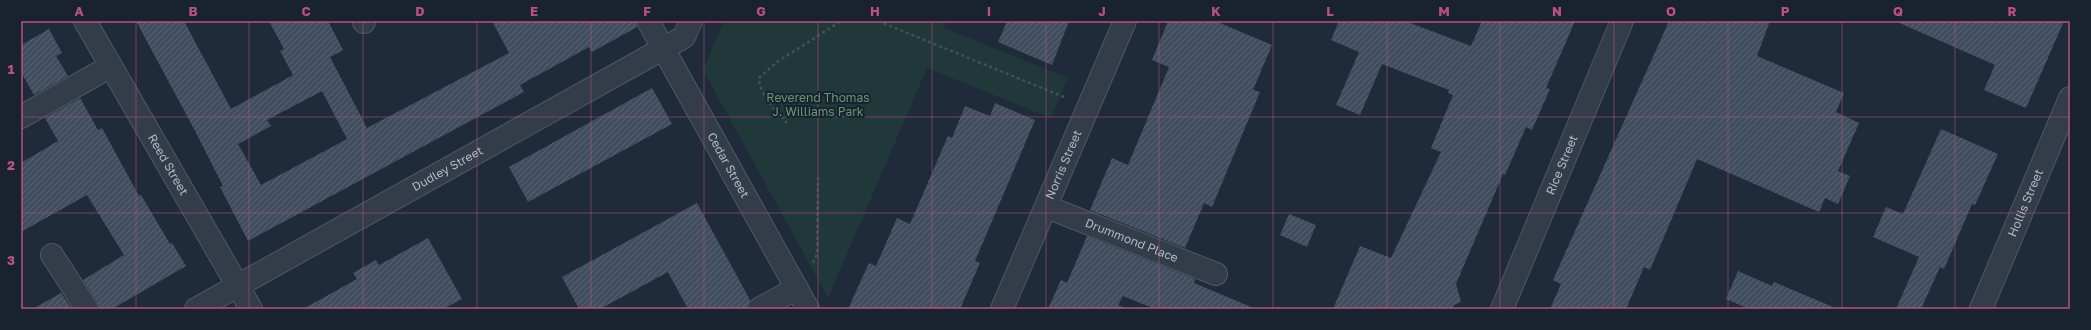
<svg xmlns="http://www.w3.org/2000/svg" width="2091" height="330" font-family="'Golos Text',sans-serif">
  <defs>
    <pattern id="building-hatch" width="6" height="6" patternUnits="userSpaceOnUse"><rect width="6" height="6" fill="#404e60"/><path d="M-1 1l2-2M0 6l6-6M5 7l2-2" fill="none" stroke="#596575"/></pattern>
  </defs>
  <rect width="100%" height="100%" fill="#1f2b3a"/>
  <!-- green -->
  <path fill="#21383b" d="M724,21h223l-3,7 124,50 -17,40 -124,-50 -99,230 -125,-228z"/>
  <!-- building -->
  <path fill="url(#building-hatch)" fill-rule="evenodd" d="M136,21h48l47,88 62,-34 -13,-24 4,-2 -15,-28h59l15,29 -13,7 37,71 142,-75 -17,-32h144l1,6 -45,25 -3,-5 -69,38 4,7 -276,149 -28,-54 3,-1 -29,-57zM322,91l25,48 -86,46 -23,-41 33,-18 -4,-6z
    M1007,21h62l-17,44 -54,-23z
    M1168,21h47l57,24 -19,45 7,2 -48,115 -8,-4 -19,45 -95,-38 22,-52 16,7 41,-98 -17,-7z
    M1339,21h66l66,25 11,-25h93l-29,67 4,1 -18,41 -6,-3 -21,48 -2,-1 -47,110 5,18 -7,3 -2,4h-119l27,-63 31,12 50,-106 -10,-4 22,-53 -5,-2 1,-3 -67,-26 -22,51 -24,-10 23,-53 -28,-12z
    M1669,21h101l-13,35 87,37 -8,19 23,11 -21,48 12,5 -12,28 -13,-6 -6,14 -122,-53 -47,111 -6,-3 -18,42h-76l11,-25 -8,-4z
    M1895,21h169l-38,87 -42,-18 11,-25z
    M49,29l13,24 -6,3 12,20 -34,19 -13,-23v-27z
    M652,88l20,36 -144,78 -19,-35z
    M80,98l18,32 4,-2 37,68 2,-1 29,49 2,-1 14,23 -74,43h-13l-2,-7 -14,-22 41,-25 -37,-60 -66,37v-69l37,-22 -13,-23z
    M995,103l40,17 -60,141 5,2 -20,46h-112l21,-46 7,3 21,-48 13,6 38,-88 4,2 13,-32 25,10z
    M1941,129l57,25 -23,51 -3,-1 -28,65 -4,-2 -19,42h-25l23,-52 -46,-20 13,-30 17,7z
    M697,203l53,97 -3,9h-59l-20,-37 -68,37h-21l-17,-32z
    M1289,214l27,11 -9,22 -27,-12z
    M1087,236l108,43 -1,4 62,26h-101l-32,-13 -5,9 9,4h-79l13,-29 6,3z
    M428,238l34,61 -19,10h-140l54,-30 -4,-6 23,-13 3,5z
    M1738,271l34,15 2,-4 64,27h-89l-23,-10z
    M61,293l11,16h-39z"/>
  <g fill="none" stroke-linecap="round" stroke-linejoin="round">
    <defs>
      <g id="minor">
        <path id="s1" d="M85,21l166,288"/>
        <path d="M364,21v1"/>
        <path d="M21,117l90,-51"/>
        <path id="s2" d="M1047,207l169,67"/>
        <path d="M52,255l35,54"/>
        <path id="s3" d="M196,309l488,-272 7,-16"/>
        <path d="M759,309l38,-21"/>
        <path id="s4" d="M1002,309l123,-288"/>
        <path id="s5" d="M1502,309l120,-288"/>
        <path id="s6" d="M1981,309l89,-211"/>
      </g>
      <g id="tertiary">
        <path id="s7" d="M648,21l160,288"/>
      </g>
    </defs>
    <!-- minor casing -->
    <use href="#minor" stroke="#4e5865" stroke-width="24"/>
    <!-- tertiary casing -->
    <use href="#tertiary" stroke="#4e5865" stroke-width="24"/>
    <!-- path -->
    <path stroke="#3c5456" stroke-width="2.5" stroke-dasharray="3 3" stroke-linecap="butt" d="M878,21l186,76
      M787,123c-11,-13 -28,-28 -28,-45l18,-16 64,-41
      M813,263l4,-9 1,-76"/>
    <!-- minor -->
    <use href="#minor" stroke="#333d4a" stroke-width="22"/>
    <!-- tertiary -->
    <use href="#tertiary" stroke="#333d4a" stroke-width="22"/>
  </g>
  <!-- grid -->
  <path fill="none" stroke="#bb5081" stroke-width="1" stroke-opacity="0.55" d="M136,21v288M249,21v288M363,21v288M477,21v288M591,21v288M704,21v288M818,21v288M932,21v288M1046,21v288M1159,21v288M1273,21v288M1387,21v288M1500,21v288M1614,21v288M1728,21v288M1842,21v288M1955,21v288M21,117h2049M21,213h2049"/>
  <g text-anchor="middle" stroke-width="4" stroke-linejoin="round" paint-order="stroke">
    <!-- park labels -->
    <g font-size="12" fill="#63996f" stroke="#19222f">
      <text x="818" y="102">Reverend Thomas<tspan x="818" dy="14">J. Williams Park</tspan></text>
    </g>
    <!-- street labels -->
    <g font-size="12" fill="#aeb8c7" stroke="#19222f">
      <text dy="4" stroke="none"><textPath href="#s1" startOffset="166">Reed Street</textPath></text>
      <text dy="4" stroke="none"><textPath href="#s7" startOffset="165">Cedar Street</textPath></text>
      <text dy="4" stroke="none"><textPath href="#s4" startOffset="157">Norris Street</textPath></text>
      <text dy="4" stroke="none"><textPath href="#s5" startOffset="156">Rice Street</textPath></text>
      <text dy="4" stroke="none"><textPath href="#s3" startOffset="288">Dudley Street</textPath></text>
      <text dy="4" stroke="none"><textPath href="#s6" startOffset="115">Hollis Street</textPath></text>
      <text dy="4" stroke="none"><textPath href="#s2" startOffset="91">Drummond Place</textPath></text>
    </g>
  </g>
  <!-- border -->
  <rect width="2091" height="330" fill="none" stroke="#19222f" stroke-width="44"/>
  <rect x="22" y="22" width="2047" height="286" fill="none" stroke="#bb5081" stroke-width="1.5"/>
  <g font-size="13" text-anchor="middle" font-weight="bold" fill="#bb5081">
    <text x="79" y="16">A</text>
    <text x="193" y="16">B</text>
    <text x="306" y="16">C</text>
    <text x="420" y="16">D</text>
    <text x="534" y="16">E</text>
    <text x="647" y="16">F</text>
    <text x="761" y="16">G</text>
    <text x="875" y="16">H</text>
    <text x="989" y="16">I</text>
    <text x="1102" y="16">J</text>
    <text x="1216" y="16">K</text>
    <text x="1330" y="16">L</text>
    <text x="1444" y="16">M</text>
    <text x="1557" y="16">N</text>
    <text x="1671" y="16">O</text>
    <text x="1785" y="16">P</text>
    <text x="1898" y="16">Q</text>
    <text x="2012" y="16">R</text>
    <text x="11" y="74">1</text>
    <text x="11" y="170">2</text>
    <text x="11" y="265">3</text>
  </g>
</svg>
